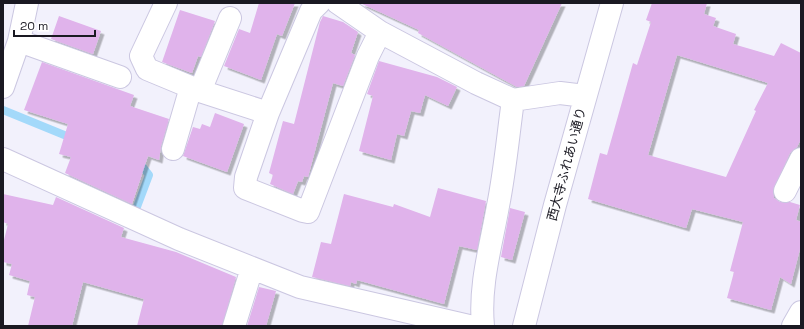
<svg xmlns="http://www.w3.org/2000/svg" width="804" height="329" font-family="'Space Grotesk','Noto Sans JP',sans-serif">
  <defs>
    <filter id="shadow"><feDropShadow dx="3.5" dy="3.5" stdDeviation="0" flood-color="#0004"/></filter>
  </defs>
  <rect width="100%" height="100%" fill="#f2f1fc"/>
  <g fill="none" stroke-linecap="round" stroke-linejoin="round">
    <!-- stream -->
    <path stroke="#a3d9fa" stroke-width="8" d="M3,110l71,29
      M135,218v-6l14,-37 -7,-9 -7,-3"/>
  </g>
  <!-- building -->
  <path fill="#e0b3eb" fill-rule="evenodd" filter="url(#shadow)" d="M259,3h36l-13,33 -5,-2 -16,46 -37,-14 15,-37 11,4z
    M360,3h202l-38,83 -7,1 -99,-54 1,-3z
    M652,3h55l-3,11 12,4 -3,8 23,8 -3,10 41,12 7,-13 20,10v86l-4,8 -7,6 -17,38 1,7 6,4h10l10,3 -4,15 5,2v23l-10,39 -11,-7 -9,33 -44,-12 7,-26 -4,-1 13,-49 -51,-13 -6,19 -98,-29 12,-46 7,2 26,-92 4,2 14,-43 -5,-2zM677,55l91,28 -14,27 2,1 -30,66 -78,-22z
    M180,10l35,11 -14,36 -3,-1 -6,17 -30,-11z
    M59,16l42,15 -8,23 -42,-15z
    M323,16l20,6 15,10 -7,21 4,2 -12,31 -10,-3 -25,94 -4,-1 -2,6 -4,-1 -5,13 -23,-10 3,-9 -4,-2 14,-52 11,3 26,-102z
    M379,61l58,16 20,10 -9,19 -23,-11 -5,18 -9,-2 -7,25 -7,-2 -6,26 -32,-9 14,-55 -6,-2z
    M42,62l92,33 -4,11 39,13 -8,27 -2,14 -11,-4 -16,48 -67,-31 6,-16 -12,-3 9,-30 -44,-14z
    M215,113l29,11 -17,48 -44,-16 10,-29 7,2 2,-5 8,3z
    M438,188l48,13 -9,49 -18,-4 -15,58 -87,-24 -1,4 -5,-2 -1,4 -38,-9 9,-35 10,2 13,-50 49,13 1,-3 36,13z
    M3,194l50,11 3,-8 68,31 -3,9 55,15 60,25 -14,49h-85l7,-27 -61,-17 -11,44h-44l7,-29 -8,-2 3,-14 -21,-6 3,-11 -9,-2v-18l5,-20 -5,-2z
    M510,208l15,4 -13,48 -11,-3z
    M259,287l17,4 -10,35h-19z"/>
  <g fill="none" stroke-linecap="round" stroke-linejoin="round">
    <defs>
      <path id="minor" d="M166,3l-25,53 6,13 53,22 68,22 43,-102 8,-8
        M338,3l42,29 96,51 37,17 47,-7 25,3
        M19,41l101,36
        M3,87l16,-46 8,-38
        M200,91l30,-73
        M268,113l-22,64 -1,11 58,23 5,1 60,-156 12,-24
        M173,149l18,-62
        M3,159l176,80 121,48 169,39
        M785,191l16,-32
        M234,326l18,-58
        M483,326c-4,-41 8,-80 15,-120 7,-35 10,-70 15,-106
        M524,326l31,-121 57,-202
        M793,326l8,-14"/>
    </defs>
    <!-- minor casing -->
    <use href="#minor" stroke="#cbc7e1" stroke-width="24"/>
    <!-- minor -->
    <use href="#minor" stroke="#fff" stroke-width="22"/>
  </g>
  <g text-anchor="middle" stroke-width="4" stroke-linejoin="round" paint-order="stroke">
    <!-- street labels -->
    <g font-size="13" fill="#1a1922" stroke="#fff">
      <text transform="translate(566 164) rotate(-75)" y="5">西大寺ふれあい通り</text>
    </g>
  </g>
  <!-- border -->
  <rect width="804" height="329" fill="none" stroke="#1a1922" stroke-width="8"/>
  <!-- scale -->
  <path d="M14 30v6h81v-6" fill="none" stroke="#1a1922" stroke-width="2"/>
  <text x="20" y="30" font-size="12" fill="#1a1922" stroke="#ffffff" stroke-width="3" paint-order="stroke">20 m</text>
</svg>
